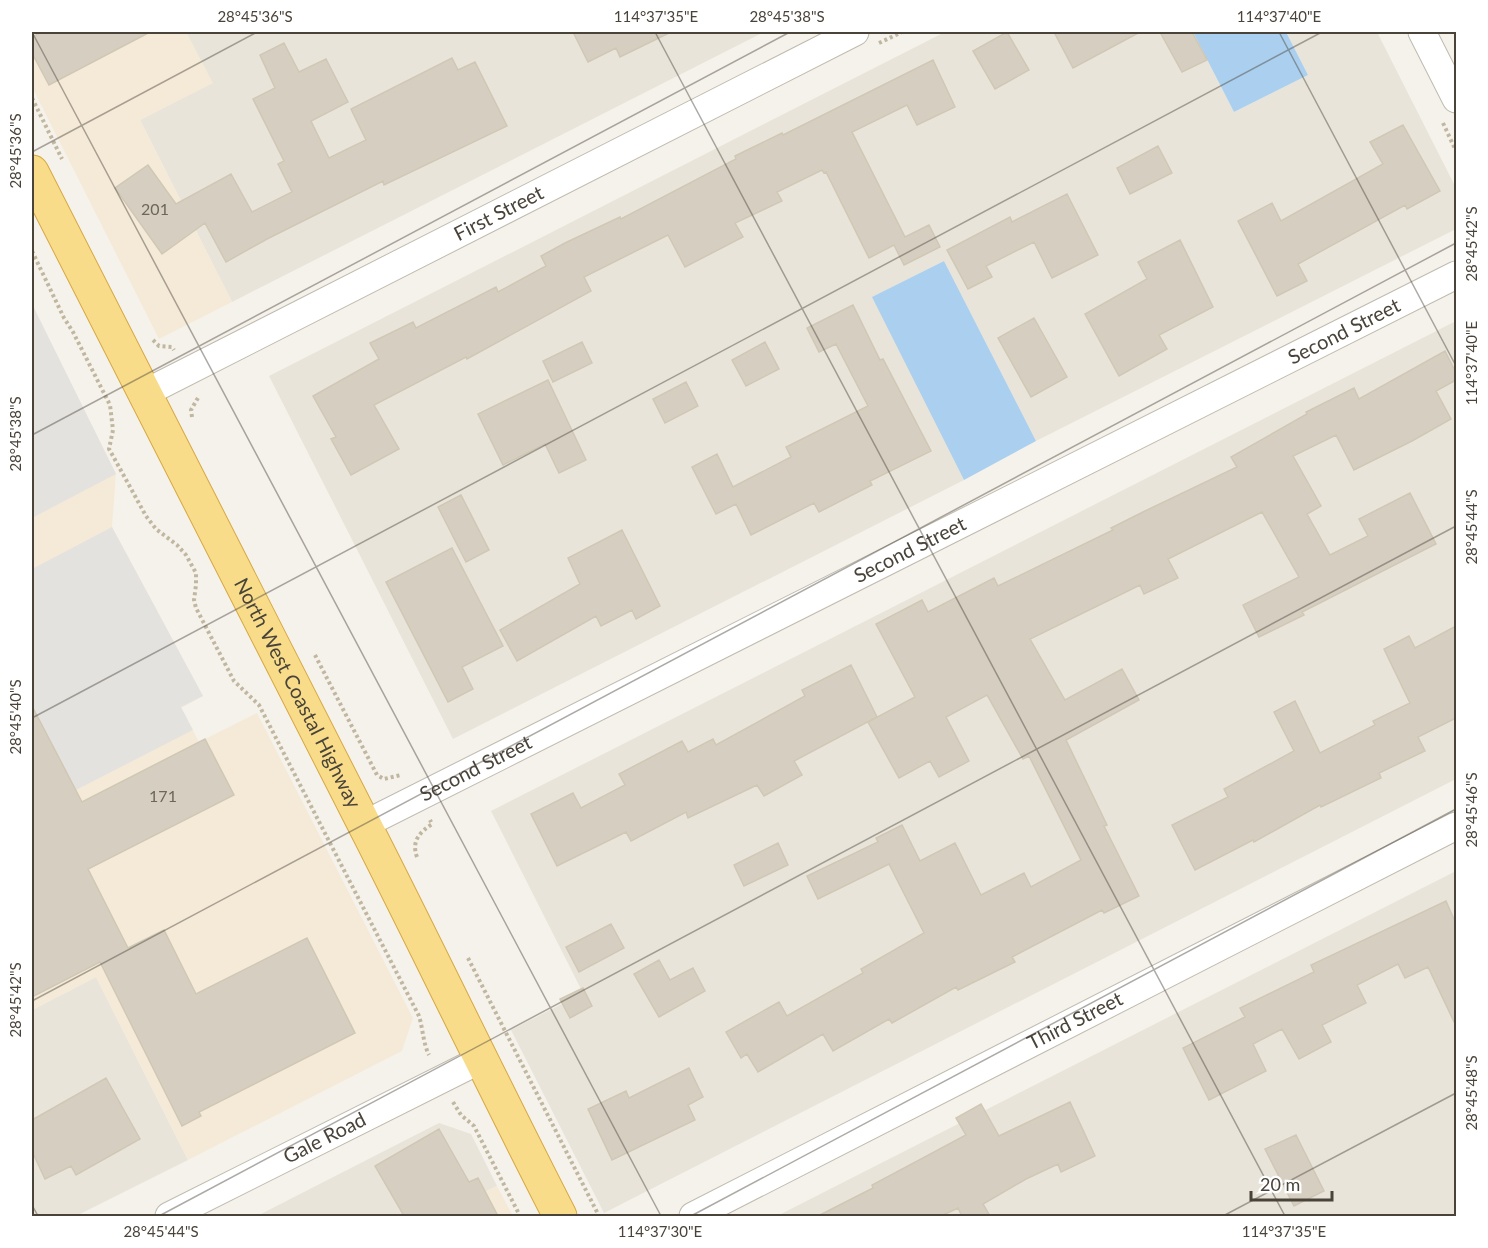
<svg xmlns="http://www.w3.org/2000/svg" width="1488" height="1248" font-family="Lato,sans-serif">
  <rect width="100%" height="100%" fill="#f5f2eb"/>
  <!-- residential -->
  <path fill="#e8e4d9" d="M186,32h578l-532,270 -92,-182 72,-37z
    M945,32h248l41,80 74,-37 -22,-43h91l79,156v41l-420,212 -92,-180 -71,36 91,183 -511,259 -184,-363z
    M1456,321v458l-852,434 -93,-183 72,-37 -92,-182z
    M1456,871v345h-679z
    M96,977l92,183 -112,56h-44v-206z
    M439,1123l32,11 26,52 -60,30h-180z"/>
  <!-- commercial -->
  <path fill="#f5ead8" d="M32,32h154l27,51 -73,37 92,182 -73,37 -127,-252z
    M32,304l84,170 -4,53 91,169 -22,12 18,34 58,-29 156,305 -11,33 -214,109 -92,-183 -64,33z
    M497,1186l16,30h-76z"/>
  <!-- parking -->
  <path fill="#e4e2df" d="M32,304l84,170 -84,44z
    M112,527l91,169 -22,11 12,23 -117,60 -44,-84v-137z"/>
  <!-- water -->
  <path fill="#abcfee" d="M1193,32h93l22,43 -74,37z
    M944,261l92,180 -72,39 -92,-183z"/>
  <!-- building -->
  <path fill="#d6cfc1" stroke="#d0c7b4" stroke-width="1.5" d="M42,32h108l-101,53 -17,-32v-16z
    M573,32h98l-51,25 -4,-9 -28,14z
    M1007,32l22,38 -34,19 -22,-38z
    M1054,32h86l-67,36z
    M1160,32h32l15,28 -25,12z
    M284,43l15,29 27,-13 22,43 -37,19 18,37 37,-18 -15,-31 101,-51 6,12 17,-8 32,64 -123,59 -1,-4 -116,58 -41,23 -21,-39 -43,31 -47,-66 33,-23 28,39 55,-30 21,38 40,-20 -14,-28 6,-3 -31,-62 22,-11 -15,-33z
    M933,60l22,47 -38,18 -10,-20 -55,27 53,105 24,-12 11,22 -36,18 -10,-20 -25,13 -43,-86 -2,1 -2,-3 -45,22 5,9 -47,22 8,14 -58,30 -17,-32 -84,42 7,14 -124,68 -1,-2 -92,48 25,44 -48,26 -20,-36 5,-2 -23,-41 66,-37 -9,-16 43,-21 3,6 80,-41 2,5 48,-26 -5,-10 24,-13 55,-26 1,2 115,-60 -1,-3 47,-23 1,2z
    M1403,125l37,66 -33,18 -2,-4 -107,59 9,17 -30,15 -39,-75 34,-18 9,18 102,-57 -13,-22z
    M1158,146l14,27 -42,21 -13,-26z
    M1067,194l31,61 -46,23 -18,-36 -48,24 6,11 -24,12 -21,-39 63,-33 2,5z
    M1180,240l33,67 -54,28 8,14 -48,27 -34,-62 62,-35 -9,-17z
    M853,305l27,55 3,-1 48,92 -61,30 2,4 -53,27 -5,-9 -63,32 -15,-31 -20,10 -24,-47 25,-13 16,33 58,-30 -5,-10 82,-41 -32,-62 -17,8 -12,-24z
    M1034,318l33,59 -36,20 -33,-59z
    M582,342l10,21 -39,19 -10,-21z
    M765,342l14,27 -33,17 -14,-26z
    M1445,351l11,22v7l-20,11 15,28 -39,22 -58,29 -18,-35 -43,21 28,50 -14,8 23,41 38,-19 -9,-17 51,-26 26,51 -134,68 2,3 -45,22 -16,-32 56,-28 -37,-65 -94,47 10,19 -34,16 -4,-9 -110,54 35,61 57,-31 17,31 -73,40 41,85 -3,1 35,70 -35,17 -2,-3 -90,47 3,5 -57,28 -2,-3 -64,36 -3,-4 -56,32 -10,-17 -65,38 -11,-18 -6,4 -15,-26 53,-30 8,14 76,-43 -2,-4 63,-36 -35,-69 -71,35 -11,-23 71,-34 -2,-4 26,-13 18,36 35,-18 26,52 43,-22 7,14 50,-27 -52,-104 -6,3 -36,-64 -41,22 23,44 -30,16 -9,-16 -31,17 -31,-56 47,-25 -39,-73 46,-24 6,12 66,-34 4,8 115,-56 -2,-2 34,-17 92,-44 -6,-10 76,-43 -1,-2 48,-24 5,11z
    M548,380l38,80 -27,13 -14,-29 -42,21 -25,-51z
    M686,382l12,24 -33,17 -12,-24z
    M461,495l28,55 -23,12 -28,-55z
    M622,530l38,76 -24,13 -4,-9 -31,16 -5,-10 -79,45 -17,-31 80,-46 -12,-26z
    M452,548l51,98 -41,21 11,22 -25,13 -62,-120z
    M1456,626v92l-38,19 7,14 -46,22 2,5 -60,29 -1,-2 -66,37 -1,-2 -58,30 -23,-45 56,-28 -4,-8 70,-38 -20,-39 21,-11 25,52 55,-28 -2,-4 37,-18 -26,-54 25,-13 6,12z
    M851,665l26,52 -83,44 8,14 -38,21 -7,-11 -69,33 -2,-6 -55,29 -5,-9 -69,34 -26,-52 42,-21 8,15 44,-23 -6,-11 63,-33 6,11 25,-13 3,6 89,-49 -3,-6z
    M32,706l50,96 123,-63 29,56 -146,74 40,79 36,-18 32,64 111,-56 48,95 -156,79 2,4 -19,10 -82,-164 -68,35z
    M778,843l10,22 -44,21 -10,-21z
    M1446,901l10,23v102l-28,-59 -23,11 -7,-14 -41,21 9,18 -44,22 9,17 -32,17 -17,-30 -29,15 13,27 -57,29 -26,-52 62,-31 -5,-9 74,-36 -3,-7z
    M611,924l13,24 -45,24 -13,-25z
    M659,960l11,20 23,-12 12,23 -46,26 -25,-43z
    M583,988l9,18 -22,12 -10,-19z
    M689,1068l14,29 -15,8 7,15 -83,40 -24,-51 38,-18 3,7z
    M106,1078l34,61 -64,36 -5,-9 -26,13 -13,-28v-31z
    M1070,1102l25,54 -34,16 -3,-8 -32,15 -43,25 7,12h-28l-4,-8 -17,8h-123l55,-28 -1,-3 94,-50 -10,-17 25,-14 18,32z
    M439,1129l30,53 9,-4 20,38h-94l-29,-50z
    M1296,1135l28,56 -30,15 -29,-57z"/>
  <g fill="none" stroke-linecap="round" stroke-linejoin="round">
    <defs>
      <g id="minor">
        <path d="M1422,32l34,67"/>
        <path id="s1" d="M143,394l712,-362"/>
        <path id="s2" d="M365,824l1091,-549"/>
        <path id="s3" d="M169,1216l311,-156"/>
        <path id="s4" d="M693,1216l763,-390"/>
      </g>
      <g id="trunk">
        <path id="s5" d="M32,172c109,217 222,433 331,650 67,131 130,264 197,394"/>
      </g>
    </defs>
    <!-- minor casing -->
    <use href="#minor" stroke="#c0bbae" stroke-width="29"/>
    <!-- trunk casing -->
    <use href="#trunk" stroke="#d7a843" stroke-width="35"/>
    <!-- path -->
    <path stroke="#c1b7a0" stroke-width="4" stroke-dasharray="3 3" stroke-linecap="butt" d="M879,43l23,-11
      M32,98l30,61
      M1443,123l13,28
      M32,251l32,67 9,14 37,73 3,25 -4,19 4,7 33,60 10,13 21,16 9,10 10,18v12l-2,15 2,8 38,73 25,24 160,311c4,13 4,27 10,39
      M153,340l6,6 13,1 2,3
      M192,417l-1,-7 8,-14
      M315,655l62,120 7,4 17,-4
      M417,857c-6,-16 3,-25 15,-33l-2,-4
      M468,958l131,258
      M453,1102l8,13 13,11 46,90"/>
    <!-- minor -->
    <use href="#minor" stroke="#fff" stroke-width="27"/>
    <!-- trunk -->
    <use href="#trunk" stroke="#f8dc8a" stroke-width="33"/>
  </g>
  <!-- ticks -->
  <path fill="none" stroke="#494339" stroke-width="1.5" stroke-opacity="0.45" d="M32,32l629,1184M655,32l630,1184M1279,32l177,334M32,152l225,-120M32,435l758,-403M32,718l1290,-686M32,1001l1424,-758M32,1205l6,11M159,1216l1297,-690M691,1216l765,-407M1223,1216l233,-123"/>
  <g text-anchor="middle" stroke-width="5" stroke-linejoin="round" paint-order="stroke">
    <!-- number labels -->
    <g font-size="16" fill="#6c665b">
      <text x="155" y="215">201</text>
      <text x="163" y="802">171</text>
    </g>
    <!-- street labels -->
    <g font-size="20" fill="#494339" stroke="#fff">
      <text dy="7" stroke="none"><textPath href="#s1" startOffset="399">First Street</textPath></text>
      <text dy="7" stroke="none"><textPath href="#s2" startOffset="1096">Second Street</textPath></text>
      <text dy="7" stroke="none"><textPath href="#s2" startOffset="610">Second Street</textPath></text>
      <text dy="7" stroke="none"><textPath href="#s5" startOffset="585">North West Coastal Highway</textPath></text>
      <text dy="7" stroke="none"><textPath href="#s2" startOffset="124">Second Street</textPath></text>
      <text dy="7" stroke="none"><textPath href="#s4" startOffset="429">Third Street</textPath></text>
      <text dy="7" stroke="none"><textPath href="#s3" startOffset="174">Gale Road</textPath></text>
    </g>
  </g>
  <!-- border -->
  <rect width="1488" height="1248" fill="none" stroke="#ffffff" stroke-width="66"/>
  <!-- scale -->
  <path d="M1251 1191v9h81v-9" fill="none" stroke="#494339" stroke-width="3"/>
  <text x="1260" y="1191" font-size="18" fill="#494339" stroke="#ffffff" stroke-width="4.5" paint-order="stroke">20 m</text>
  <rect x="33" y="33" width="1422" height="1182" fill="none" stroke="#494339" stroke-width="2"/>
  <g font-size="15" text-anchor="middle" fill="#494339">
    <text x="255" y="22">28°45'36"S</text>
    <text x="656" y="22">114°37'35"E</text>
    <text x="787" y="22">28°45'38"S</text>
    <text x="1279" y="22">114°37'40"E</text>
    <text transform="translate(16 151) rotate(-90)" y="5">28°45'36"S</text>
    <text transform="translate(1472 244) rotate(-90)" y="5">28°45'42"S</text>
    <text transform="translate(1472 363) rotate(-90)" y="5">114°37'40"E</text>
    <text transform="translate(16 434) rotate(-90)" y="5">28°45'38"S</text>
    <text transform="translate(1472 527) rotate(-90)" y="5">28°45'44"S</text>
    <text transform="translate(16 717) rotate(-90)" y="5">28°45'40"S</text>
    <text transform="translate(1472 810) rotate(-90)" y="5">28°45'46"S</text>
    <text transform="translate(16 1000) rotate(-90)" y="5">28°45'42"S</text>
    <text transform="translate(1472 1093) rotate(-90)" y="5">28°45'48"S</text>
    <text x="161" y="1237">28°45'44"S</text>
    <text x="660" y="1237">114°37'30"E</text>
    <text x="1284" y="1237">114°37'35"E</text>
  </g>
</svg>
